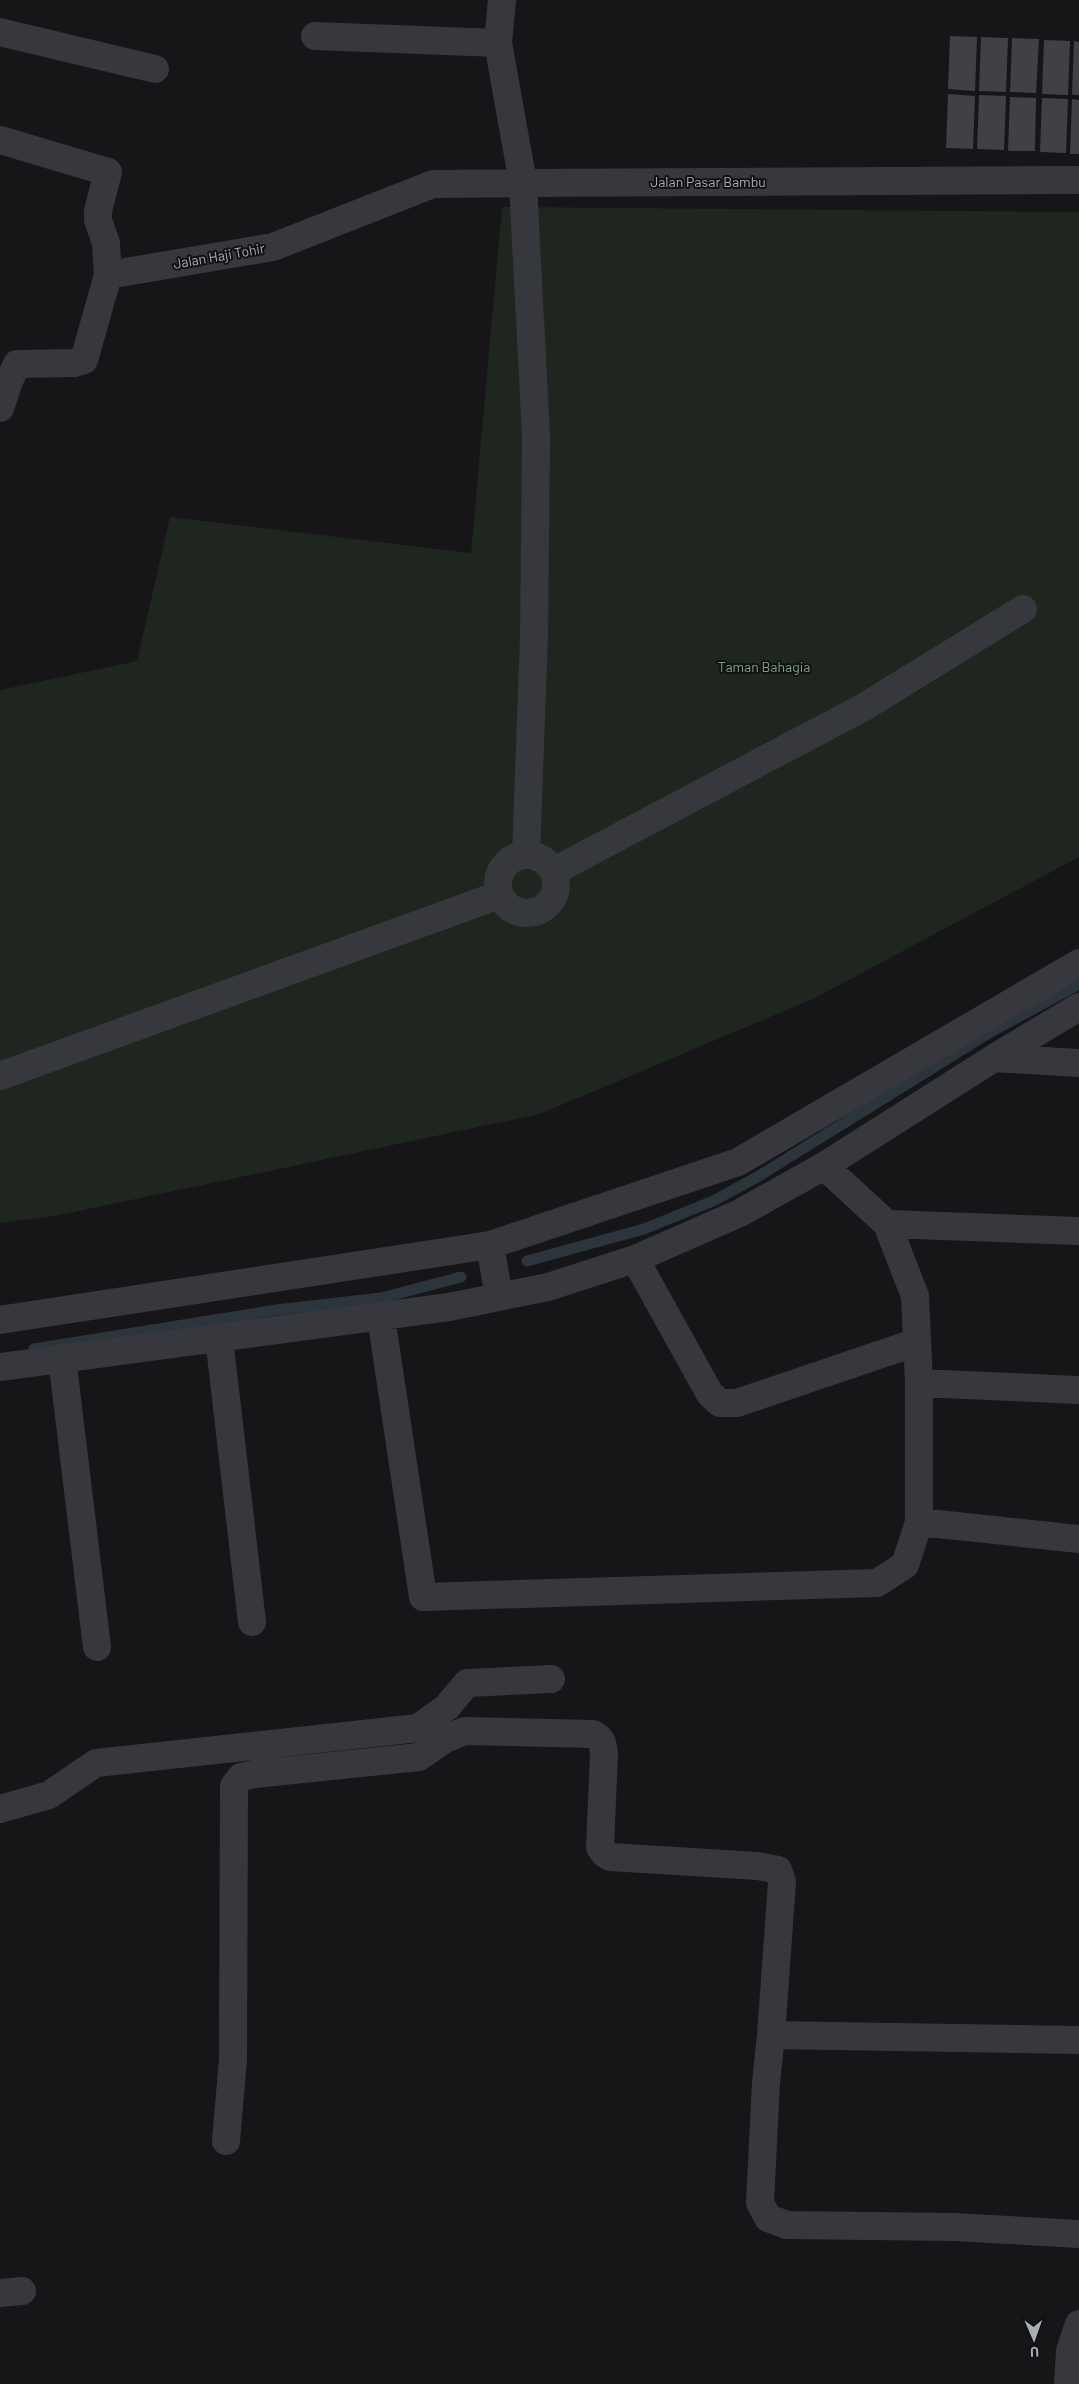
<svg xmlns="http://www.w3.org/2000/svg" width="1079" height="2384" font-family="Barlow,sans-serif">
  <rect width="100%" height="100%" fill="#161618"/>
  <!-- green -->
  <path fill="#1e261f" d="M502,207l577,5v645l-264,141 -275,116 -485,102 -55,7v-533l137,-29 33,-144 301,36z"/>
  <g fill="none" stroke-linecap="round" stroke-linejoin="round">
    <!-- stream -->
    <path stroke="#2c353c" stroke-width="11" d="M527,1261l117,-32 69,-28 46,-25 228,-142 92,-50
      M34,1349l242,-39 105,-12 80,-21"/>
  </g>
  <!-- building -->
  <path fill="#404145" d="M950,36l27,1 -2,54 -27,-2z
    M981,37l27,1 -2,54 -27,-1z
    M1012,38l27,1 -3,54 -26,-1z
    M1044,40l26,1 -2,54 -26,-1z
    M1074,41l5,1v53h-7z
    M948,94l27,2 -2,53 -27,-1z
    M979,95l27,1 -2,54 -27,-1z
    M1010,97l26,1 -1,53h-27z
    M1042,98l26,1 -2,54 -26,-1z
    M1072,99l7,1v54h-9z"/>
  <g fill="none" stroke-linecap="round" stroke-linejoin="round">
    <!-- street -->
    <path stroke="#37383d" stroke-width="28" d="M502,0l-4,43 25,140 556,-3
      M0,32l155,37
      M315,36l183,7
      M0,140l108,32 -10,39v9l8,23 2,32
      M0,408l9,-27 8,-17 57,-1 10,-3 24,-85 165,-28 160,-63 90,-1 13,254 -2,200 -8,217
      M498 884a29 29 0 1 1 58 0a29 29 0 1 1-58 0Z
      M554,871l310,-164 159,-98
      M994,1058l85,5
      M0,1076l499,-181
      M824,1166l63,58
      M490,1245l9,52
      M635,1259l75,135 10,9h17l180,-61
      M381,1317l42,280 454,-14 28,-18 14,-43v-139l-4,-87 -28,-72 192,7
      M0,1320l490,-75 248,-83 341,-199
      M219,1338l33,284
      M62,1358l35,289
      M0,1367l449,-60 99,-20 87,-28 105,-46 84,-47 170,-108 85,-51
      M919,1383l160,7
      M919,1522l160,17
      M0,1809l49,-14 47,-32 322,-35 29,-21 20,-24 84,-4
      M1079,2040l-308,-5 -5,48 -6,120 8,15 19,7 167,2 125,7
      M226,2141l7,-82 1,-273 7,-9 14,-3 164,-17 26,-18 20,-8 128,3c10,5 10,11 11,21l-4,92 5,7 5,3 148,9 20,4 4,12 -11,153
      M0,2293l22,-2
      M1068,2384l2,-33 9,-27"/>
  </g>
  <g text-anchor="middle" stroke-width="4" stroke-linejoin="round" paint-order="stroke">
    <!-- street labels -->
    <g font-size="14" fill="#a8adb8" stroke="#111113">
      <text x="708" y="187">Jalan Pasar Bambu</text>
      <text transform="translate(219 256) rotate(-10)" y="5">Jalan Haji Tohir</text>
    </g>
    <!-- park labels -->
    <g font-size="14" fill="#7fa381" stroke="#111113">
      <text x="764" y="672">Taman Bahagia</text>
    </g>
  </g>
  <!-- north arrow -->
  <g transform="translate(1034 2339) rotate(178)" stroke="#111113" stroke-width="4" paint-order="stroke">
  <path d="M0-4L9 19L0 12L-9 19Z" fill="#a8adb8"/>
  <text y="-8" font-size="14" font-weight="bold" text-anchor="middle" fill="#a8adb8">U</text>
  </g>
</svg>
